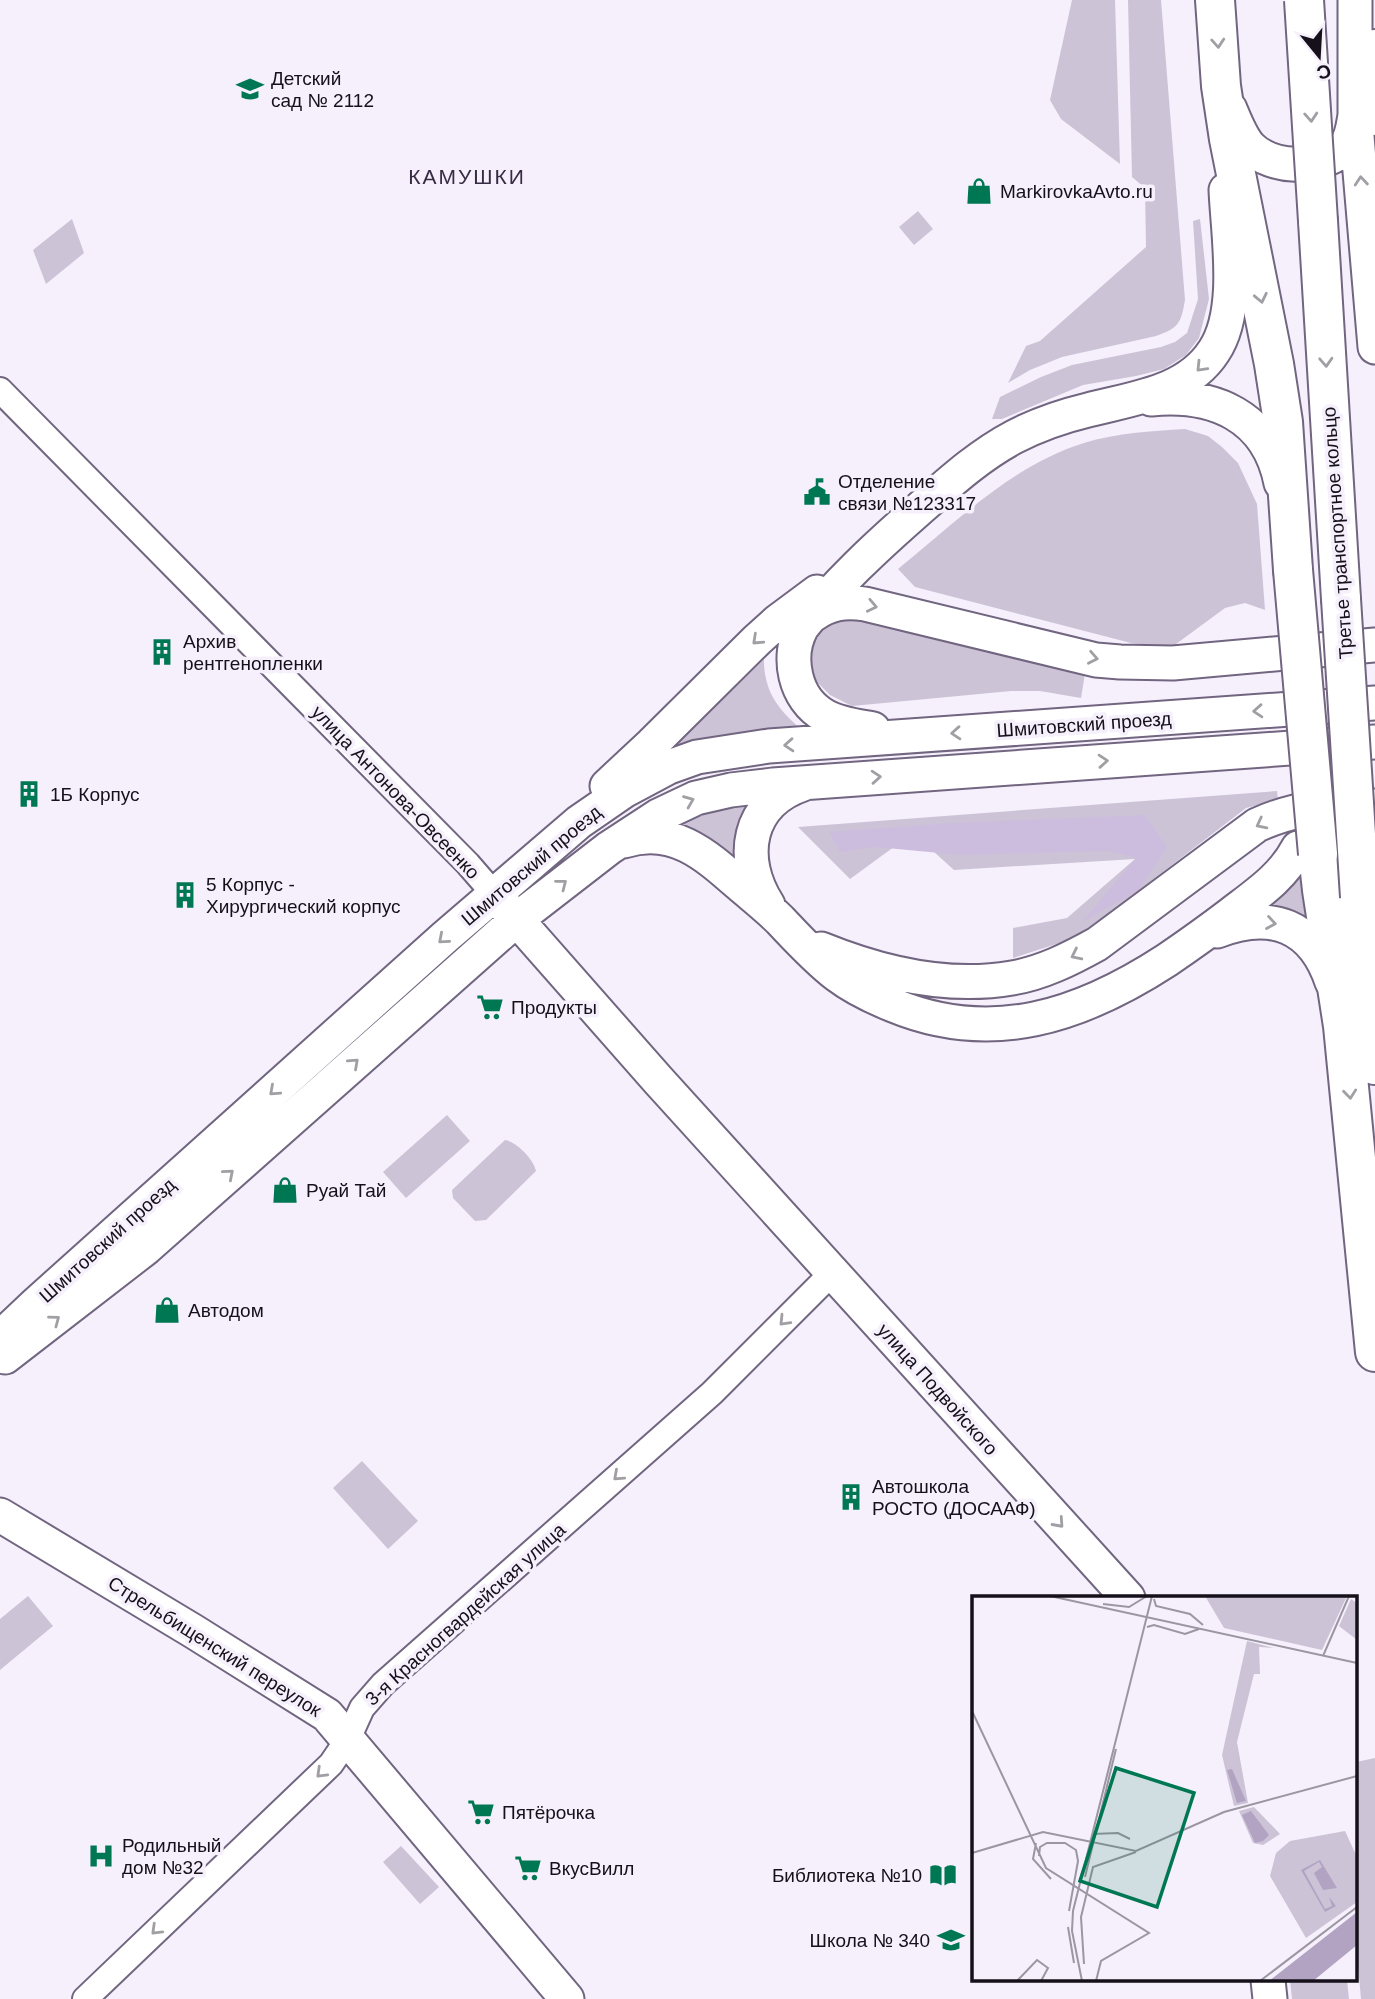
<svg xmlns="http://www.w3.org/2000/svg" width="1375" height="1999" font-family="Arial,sans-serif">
  <rect width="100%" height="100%" fill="#f5f0fc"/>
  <!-- green -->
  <path fill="#ccc3d7" d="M1072,0h43l5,164 -59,-45 -11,-19z
    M1128,0h33l24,300c-4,23 -6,28 -29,36l-94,21 -32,13 -22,13 18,-37 14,-5 106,-94 -1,-59 -13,-11z
    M918,211l15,18 -19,16 -15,-18z
    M72,219l12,34 -38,31 -13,-34z
    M1200,219l9,80 -10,39 -13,17 -22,14 -28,7 -53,9 -81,34h-10l8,-22 41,-20 31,-12 89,-18 14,-5 12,-9 11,-34 -5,-78z
    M1185,429l23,7 14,11 16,16 19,41 8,106 -20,-7 -20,5 -53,39 -41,-4 -216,-56 -17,-18c57,-46 114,-104 186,-126 32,-10 67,-12 101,-14z
    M839,616h25l222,51 -5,31 -41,-7h-29l-159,15 -22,-11 -16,-16 -7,-21 13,-34z
    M764,648c-2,39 9,57 38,82l-67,4 -66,14z
    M1277,791l1,9 -32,8 -130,100 -44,31 -59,19v-30l54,-10 68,-59 -181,11 -41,-37 -63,46 -52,-52z
    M766,800l-23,82 -83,-50 25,-12 27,-10z
    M1307,857l14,85 -62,-34z
    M447,1115l23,26 -64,57 -23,-26z
    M505,1140c12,2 29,20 31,31l-50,49 -11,1 -22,-23 -1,-8z
    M362,1461l56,60 -30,28 -55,-61z
    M28,1596l25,30 -53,44v-51z
    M1375,1758v241h-14l-5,-56v-181z
    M401,1846l38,41 -19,17 -37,-42z
    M1290,1980h57l2,19h-57z"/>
  <!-- forest -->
  <path fill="#ccbdde" d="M1145,815l22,32 -29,44 -56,31 54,-64 -26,-7 -149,4 -85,-8 -36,5 -11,-20 123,-9z"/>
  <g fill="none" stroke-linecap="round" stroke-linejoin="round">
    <defs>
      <path id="street" d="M0,390l468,474 26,30
        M85,1999l246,-235 17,-25 14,-31 21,-24 329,-291 120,-120"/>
      <path id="secondary" d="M1355,0v113l20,234
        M1230,109c5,12 11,28 20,38 22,22 69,23 92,3 10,-9 11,-23 13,-35
        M1151,399c63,-6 117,17 130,84
        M813,615c17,-12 32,-14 52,-11l231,56 24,2 53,1 202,-18
        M873,729c-16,-3 -34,-5 -48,-13 -31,-17 -39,-60 -23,-89 34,-43 74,-80 115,-116 31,-27 61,-55 97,-74 23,-12 49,-21 74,-27 46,-12 99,-17 126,-59 27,-40 14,-115 12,-161
        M607,786l45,-42 105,-104 21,-19 39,-29
        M624,841c49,-16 82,14 116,44 14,12 28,23 40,35 18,19 36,39 57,55 17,13 36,22 56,30 99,41 188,11 274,-45 22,-15 43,-30 64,-46 26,-20 52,-37 67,-66
        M503,904l155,176 470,518
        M768,905c-30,-47 -21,-102 35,-121
        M1217,931c54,-21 96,-6 115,51
        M821,949c59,24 127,40 191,29 30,-5 58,-19 85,-34l160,-119c37,-17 77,-22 118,-19
        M0,1338l37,-35 408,-366 134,-115 45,-31 45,-24 28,-10 72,-11 606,-43
        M5,1357l141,-109 370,-328 93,-72 49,-32 38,-18 35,-8 42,-5 602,-43
        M0,1515l193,116 134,84 240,284
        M1268,1980l2,19"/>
      <path id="primary" d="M1215,0l6,86 8,53 45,225 9,58 10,148
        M1375,49v67
        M1318,221l23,378
        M1318,854l4,36 21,136 32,326
        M1360,897l15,168"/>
    </defs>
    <!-- street casing -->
    <use href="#street" stroke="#716580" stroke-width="28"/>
    <!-- secondary casing -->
    <use href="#secondary" stroke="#716580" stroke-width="37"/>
    <!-- primary casing -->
    <use href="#primary" stroke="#716580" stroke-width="42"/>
    <!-- street -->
    <use href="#street" stroke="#fff" stroke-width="24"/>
    <!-- secondary -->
    <use href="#secondary" stroke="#fff" stroke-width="33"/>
    <!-- primary -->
    <use href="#primary" stroke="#fff" stroke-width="38"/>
    <defs>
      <path id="primary-bridge" d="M1304,0l14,221
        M1293,570l25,284
        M1341,599l19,298"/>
    </defs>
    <!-- primary-bridge casing -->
    <use href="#primary-bridge" stroke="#716580" stroke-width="42" stroke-linecap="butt"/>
    <!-- primary-bridge -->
    <use href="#primary-bridge" stroke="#fff" stroke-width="38"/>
  </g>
  <!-- one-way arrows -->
  <defs><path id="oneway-chevron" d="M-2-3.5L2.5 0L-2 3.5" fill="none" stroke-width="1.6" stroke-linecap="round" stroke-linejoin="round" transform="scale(1.75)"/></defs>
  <g stroke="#a19fa3">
    <use href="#oneway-chevron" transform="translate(1218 43) rotate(86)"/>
    <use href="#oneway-chevron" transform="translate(1311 117) rotate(86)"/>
    <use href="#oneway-chevron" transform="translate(1361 181) rotate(-95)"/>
    <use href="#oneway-chevron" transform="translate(1261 298) rotate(78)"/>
    <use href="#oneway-chevron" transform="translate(1326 362) rotate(87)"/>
    <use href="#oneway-chevron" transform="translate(1201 367) rotate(134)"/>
    <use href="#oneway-chevron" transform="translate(872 606) rotate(12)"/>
    <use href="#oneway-chevron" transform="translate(757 640) rotate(137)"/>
    <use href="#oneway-chevron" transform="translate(1093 658) rotate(11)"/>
    <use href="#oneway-chevron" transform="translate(1258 711) rotate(176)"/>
    <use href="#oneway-chevron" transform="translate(956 733) rotate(176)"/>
    <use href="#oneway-chevron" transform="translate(789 745) rotate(176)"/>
    <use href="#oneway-chevron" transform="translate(1103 761) rotate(-4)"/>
    <use href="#oneway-chevron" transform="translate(876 777) rotate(-4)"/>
    <use href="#oneway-chevron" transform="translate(689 801) rotate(-22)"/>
    <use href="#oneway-chevron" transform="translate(1261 824) rotate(153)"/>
    <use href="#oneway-chevron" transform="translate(562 884) rotate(-38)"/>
    <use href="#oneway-chevron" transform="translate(1271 923) rotate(9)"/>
    <use href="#oneway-chevron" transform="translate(443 939) rotate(139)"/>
    <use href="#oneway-chevron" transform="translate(1076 955) rotate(154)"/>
    <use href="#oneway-chevron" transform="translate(354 1063) rotate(-42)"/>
    <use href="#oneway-chevron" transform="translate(274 1091) rotate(138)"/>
    <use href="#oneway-chevron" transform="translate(1350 1094) rotate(84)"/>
    <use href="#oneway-chevron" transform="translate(229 1174) rotate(-41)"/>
    <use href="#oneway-chevron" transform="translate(55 1320) rotate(-37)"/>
    <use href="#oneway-chevron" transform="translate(784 1321) rotate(134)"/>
    <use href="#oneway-chevron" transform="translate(618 1476) rotate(138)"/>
    <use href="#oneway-chevron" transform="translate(1059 1523) rotate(48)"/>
    <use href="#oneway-chevron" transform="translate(321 1773) rotate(136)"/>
    <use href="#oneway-chevron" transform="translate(156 1930) rotate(136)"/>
  </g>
  <!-- icons -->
  <defs>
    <symbol id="school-bare" viewBox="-9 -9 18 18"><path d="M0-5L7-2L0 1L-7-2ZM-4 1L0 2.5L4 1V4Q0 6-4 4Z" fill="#007753" stroke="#f5f0fc" stroke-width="2.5" paint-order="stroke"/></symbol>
    <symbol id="shop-bare" viewBox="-9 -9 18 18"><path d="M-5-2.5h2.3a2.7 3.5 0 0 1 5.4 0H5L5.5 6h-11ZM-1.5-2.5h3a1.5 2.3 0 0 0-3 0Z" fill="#007753" stroke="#f5f0fc" stroke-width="2.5" paint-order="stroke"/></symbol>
    <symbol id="civic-bare" viewBox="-9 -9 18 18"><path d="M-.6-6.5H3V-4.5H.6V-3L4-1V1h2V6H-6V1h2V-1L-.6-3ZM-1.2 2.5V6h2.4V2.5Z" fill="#007753" stroke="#f5f0fc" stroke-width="2.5" paint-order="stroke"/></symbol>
    <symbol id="building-bare" viewBox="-9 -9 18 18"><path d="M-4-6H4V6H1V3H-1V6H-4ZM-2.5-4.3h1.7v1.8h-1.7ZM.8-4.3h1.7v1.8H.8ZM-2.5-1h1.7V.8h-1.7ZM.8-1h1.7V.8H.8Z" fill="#007753" stroke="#f5f0fc" stroke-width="2.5" paint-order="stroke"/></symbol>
    <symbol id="supermarket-bare" viewBox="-9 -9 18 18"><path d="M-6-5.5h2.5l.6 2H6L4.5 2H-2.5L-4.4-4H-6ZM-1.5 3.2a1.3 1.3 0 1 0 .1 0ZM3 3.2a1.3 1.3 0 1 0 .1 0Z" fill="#007753" stroke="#f5f0fc" stroke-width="2.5" paint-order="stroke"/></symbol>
    <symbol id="hospital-bare" viewBox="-9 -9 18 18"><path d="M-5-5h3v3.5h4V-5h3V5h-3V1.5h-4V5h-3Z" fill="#007753" stroke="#f5f0fc" stroke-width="2.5" paint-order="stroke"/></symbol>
    <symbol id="library-bare" viewBox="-9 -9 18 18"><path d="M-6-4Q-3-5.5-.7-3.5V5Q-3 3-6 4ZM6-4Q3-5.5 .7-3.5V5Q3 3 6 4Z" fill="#007753" stroke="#f5f0fc" stroke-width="2.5" paint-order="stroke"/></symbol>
  </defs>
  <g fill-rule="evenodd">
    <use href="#school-bare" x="231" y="70" width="38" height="38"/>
    <use href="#shop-bare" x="960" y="172" width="38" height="38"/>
    <use href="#civic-bare" x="798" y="473" width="38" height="38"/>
    <use href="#building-bare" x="143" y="633" width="38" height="38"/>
    <use href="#building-bare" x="10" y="775" width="38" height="38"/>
    <use href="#building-bare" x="166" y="876" width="38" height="38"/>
    <use href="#supermarket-bare" x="471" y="988" width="38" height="38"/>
    <use href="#shop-bare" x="266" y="1171" width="38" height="38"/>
    <use href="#shop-bare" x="148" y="1291" width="38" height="38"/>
    <use href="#building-bare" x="832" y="1478" width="38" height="38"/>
    <use href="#supermarket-bare" x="462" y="1793" width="38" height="38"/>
    <use href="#hospital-bare" x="82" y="1837" width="38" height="38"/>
    <use href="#supermarket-bare" x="509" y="1849" width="38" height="38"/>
    <use href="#library-bare" x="924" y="1856" width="38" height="38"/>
    <use href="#school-bare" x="932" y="1921" width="38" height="38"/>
  </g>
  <g text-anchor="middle" stroke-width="7" stroke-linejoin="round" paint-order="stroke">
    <!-- poi labels -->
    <g font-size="19" fill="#15101a" stroke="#f5f0fc" text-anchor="start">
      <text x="271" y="85">Детский<tspan x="271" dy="22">сад № 2112</tspan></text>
      <text x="1000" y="198">MarkirovkaAvto.ru</text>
      <text x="838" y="488">Отделение<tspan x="838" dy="22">связи №123317</tspan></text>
      <text x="183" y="648">Архив<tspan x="183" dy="22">рентгенопленки</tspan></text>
      <text x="50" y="801">1Б Корпус</text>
      <text x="206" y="891">5 Корпус -<tspan x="206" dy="22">Хирургический корпус</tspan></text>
      <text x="511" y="1014">Продукты</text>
      <text x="306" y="1197">Руай Тай</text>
      <text x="188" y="1317">Автодом</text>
      <text x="872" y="1493">Автошкола<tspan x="872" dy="22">РОСТО (ДОСААФ)</tspan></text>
      <text x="502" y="1819">Пятёрочка</text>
      <text x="122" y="1852">Родильный<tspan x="122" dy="22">дом №32</tspan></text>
      <text x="549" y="1875">ВкусВилл</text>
      <text x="922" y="1882" text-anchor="end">Библиотека №10</text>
      <text x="930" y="1947" text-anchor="end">Школа № 340</text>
    </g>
    <!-- street labels -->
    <g font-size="19" fill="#15101a" stroke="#f5f0fc">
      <text transform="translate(1337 533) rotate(-94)" y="7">Третье транспортное кольцо</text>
      <text transform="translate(1084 724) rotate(-4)" y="7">Шмитовский проезд</text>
      <text transform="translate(396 792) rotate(46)" y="7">улица Антонова-Овсеенко</text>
      <text transform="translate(531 865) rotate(-40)" y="7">Шмитовский проезд</text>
      <text transform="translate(107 1240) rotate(-42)" y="7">Шмитовский проезд</text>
      <text transform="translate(938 1389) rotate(48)" y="7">улица Подвойского</text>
      <text transform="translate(465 1614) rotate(-42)" y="7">3-я Красногвардейская улица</text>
      <text transform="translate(215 1646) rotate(32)" y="7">Стрельбищенский переулок</text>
    </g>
    <!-- neighbourhood labels -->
    <g font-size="21" letter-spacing="2" fill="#372c43" stroke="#f5f0fc">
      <text x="467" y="184">КАМУШКИ</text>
    </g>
  </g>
  <!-- overview -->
  <g transform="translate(972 1596)">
    <rect width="385" height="385" fill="#f5f0fc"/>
    <path d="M233,0h142l-25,54 -98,-22zM379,3l6,4v37l-18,-14zM275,45l27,7 -15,-1 1,27h-6l-17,68 11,61 -14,3 -12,-51zM282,211l26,27 -17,11 -10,-2 -14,-32zM373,235l12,26v45l-51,36 -36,-62 6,-23 14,-12z" fill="#ccc3d7"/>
    <path d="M260,173l14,32 -9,2 -10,-33zM279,215l18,24 -6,6 -8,2 -13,-28zM348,264l17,28 -14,2 -9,-17 8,-6 -3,-5 -15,9 21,38 7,-3 -3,-9 7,9 -11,6 -24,-42zM385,316v33l-44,36h-44z" fill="#b2a3c3"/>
    <path fill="none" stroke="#9b96a2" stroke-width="2" d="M78,0l307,67M182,3l2,7 34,8 13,11M131,8l26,3 18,-11M175,31l7,-2 31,9 14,-5M351,60l26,-60M0,115l74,157 103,65 -48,28 -5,20M120,238l26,-1 12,6M64,247l-3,16 18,20M0,257l71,-21 93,19 88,-39 133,-36M67,260l1,-9 7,-4h18l11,7 2,11 -9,50M113,281l31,-128M96,331l6,36M112,368l-3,-47 12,-50 43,-15M45,385l20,-21 11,8 -7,13M110,385l-10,-50 1,-20 79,-315M288,385l97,-74"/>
    <path fill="#007753" fill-opacity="0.15" stroke="#007753" stroke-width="3.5" d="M144,172l78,25 -37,114 -77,-26z"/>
    <rect width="385" height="385" fill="none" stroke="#15101a" stroke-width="3.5"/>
  </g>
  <!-- north arrow -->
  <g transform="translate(1319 56) rotate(162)" stroke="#f5f0fc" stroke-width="5" paint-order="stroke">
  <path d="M0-5L12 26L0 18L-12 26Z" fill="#15101a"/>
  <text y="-10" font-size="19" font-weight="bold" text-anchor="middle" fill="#15101a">С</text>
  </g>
</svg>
